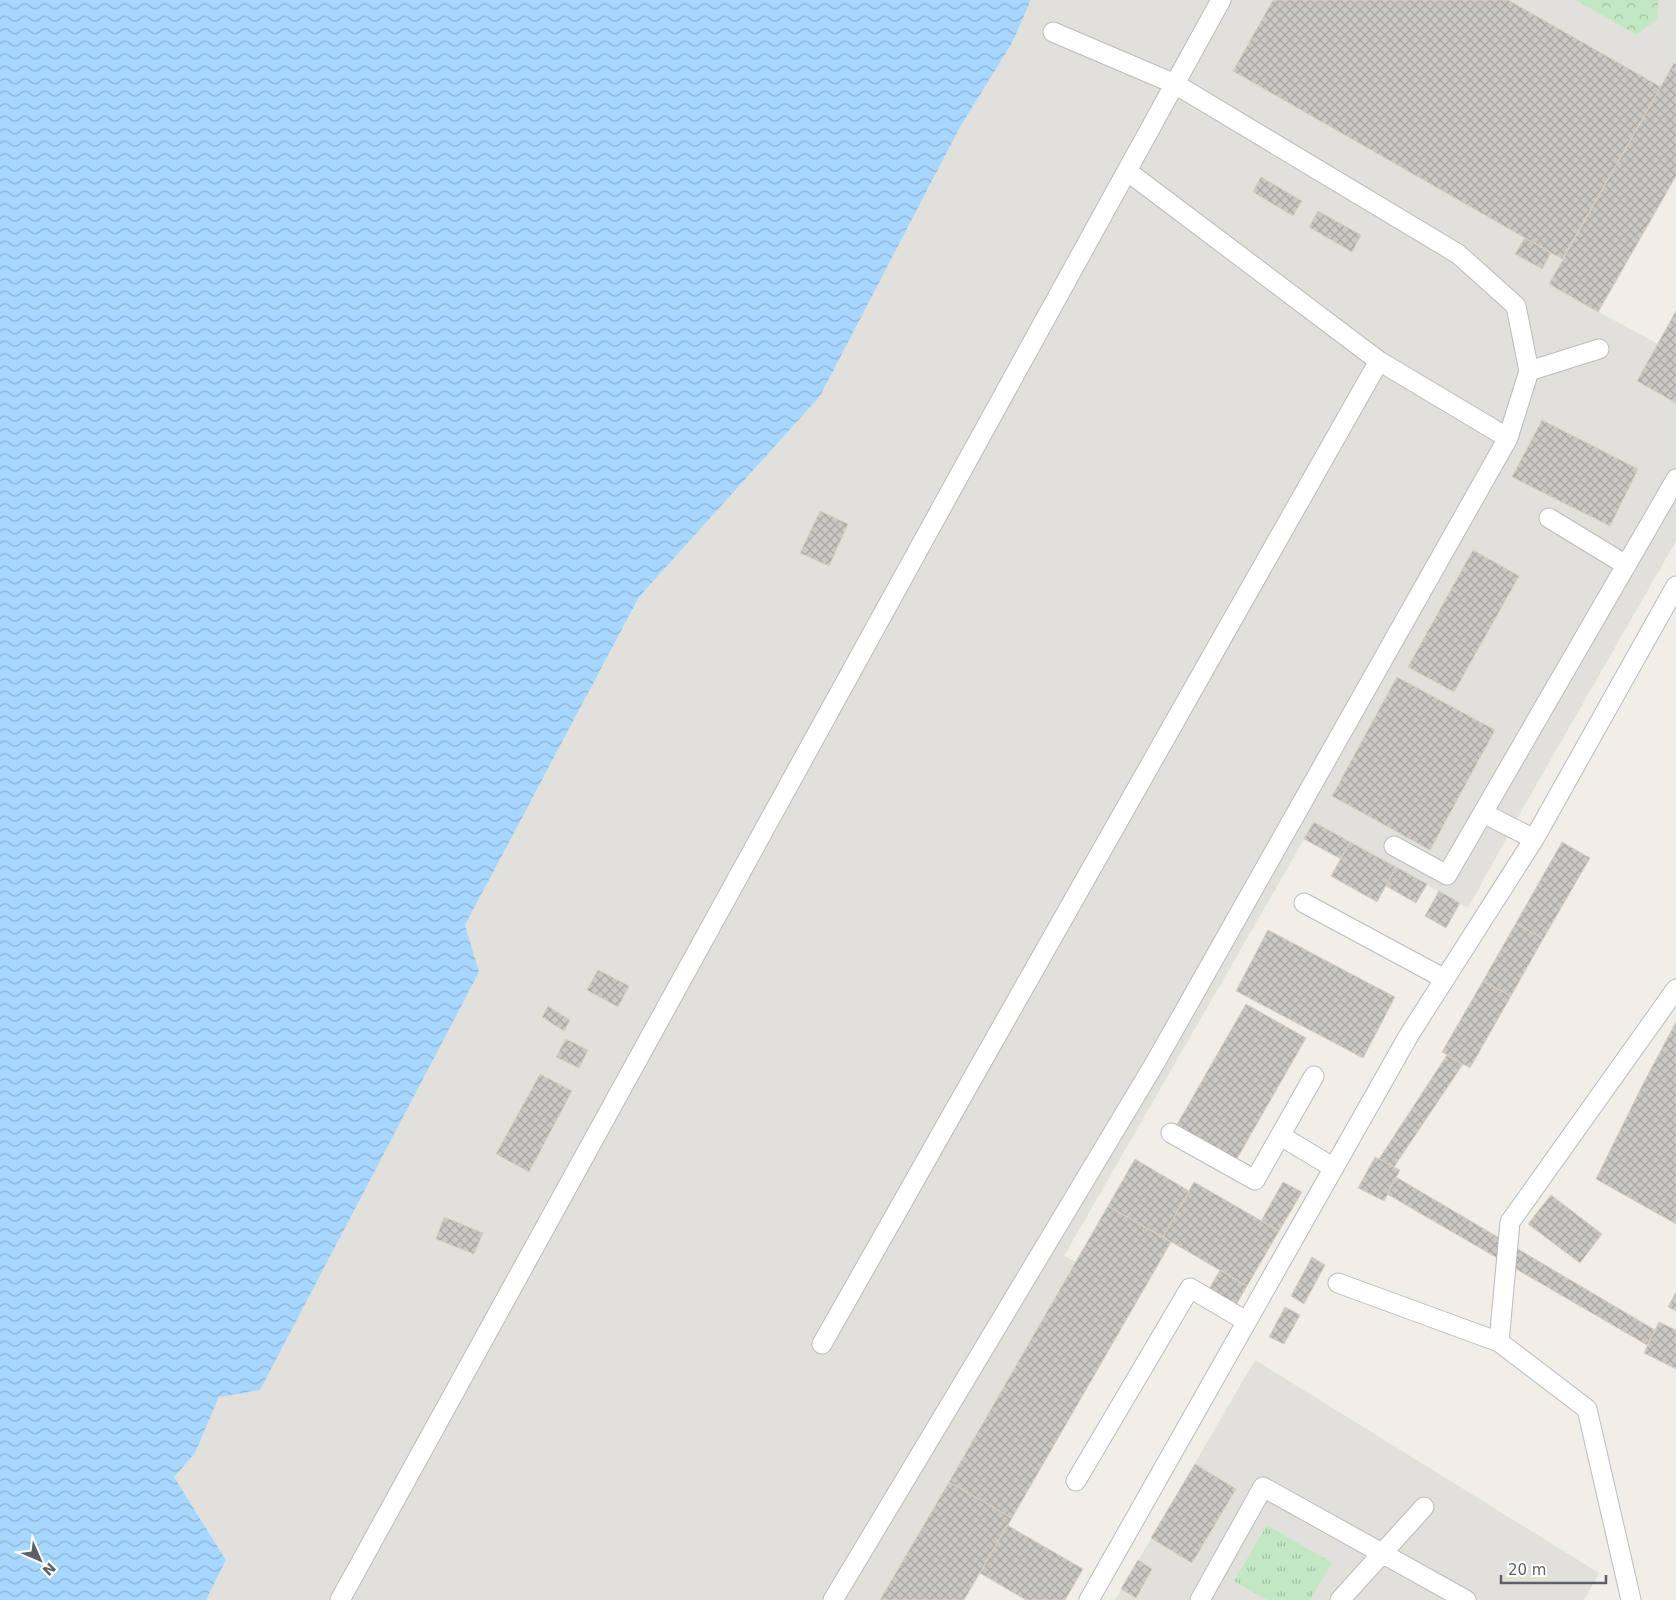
<svg xmlns="http://www.w3.org/2000/svg" width="1676" height="1600" font-family="'DejaVu Sans',sans-serif">
  <defs>
    <pattern id="grass-tufts" width="24" height="20" patternUnits="userSpaceOnUse" patternTransform="scale(1.25)"><rect width="24" height="20" fill="#c2e8c3"/><path d="M3 7l-1-3M5 7V3M7 7l1-3M15 17l-1-3M17 17v-4M19 17l1-3" fill="none" stroke="#a1bfa2"/></pattern>
    <pattern id="forest-crowns" width="20" height="18" patternUnits="userSpaceOnUse" patternTransform="scale(1.25)"><rect width="20" height="18" fill="#c2e8c3"/><path d="M2 6a3 3 0 1 1 6 0M12 15a3 3 0 1 1 6 0" fill="none" stroke="#a1bfa2"/></pattern>
    <pattern id="water-waves" width="16" height="10" patternUnits="userSpaceOnUse" patternTransform="scale(1.25)"><rect width="16" height="10" fill="#a7d7ff"/><path d="M0 5q4-4 8 0t8 0" fill="none" stroke="#8bb2d2"/></pattern>
    <pattern id="building-cross-hatch" width="8" height="8" patternUnits="userSpaceOnUse" patternTransform="scale(1.25)"><rect width="8" height="8" fill="#cbc8c3"/><path d="M0 0l8 8M0 8l8-8" fill="none" stroke="#a8a6a2"/></pattern>
  </defs>
  <rect width="100%" height="100%" fill="#f0eee6"/>
  <!-- industrial -->
  <path fill="#e1e0da" d="M1031,0h645v176l-77,136 59,32 -21,37 39,22v138l-150,262 -58,105 -154,-86 -250,434 12,6 -196,338h-674l20,-40 -52,-83 21,-24 24,-56 259,-425 -13,-47 174,-328 181,-201 140,-269 52,-84z
    M1255,1360l344,213 -15,27h-469z"/>
  <!-- grass -->
  <path fill="url(#grass-tufts)" d="M1267,1525l65,38 -22,37h-42l-34,-19z"/>
  <!-- forest -->
  <path fill="url(#forest-crowns)" d="M1576,0h82v18l-21,17z"/>
  <!-- water -->
  <path fill="url(#water-waves)" d="M0,0h1031l-19,43 -52,84 -140,269 -181,201 -174,328 14,47 -219,418 -41,7 -24,56 -21,24 52,83 -20,40h-206z"/>
  <!-- building -->
  <path fill="url(#building-cross-hatch)" stroke="#d5d0c4" d="M1273,0h235l153,87 -99,172 -329,-188z
    M1674,63l2,1v112l-78,136 -49,-28z
    M1261,177l41,24 -9,15 -40,-24z
    M1318,211l43,24 -9,17 -43,-25z
    M1525,238l26,15 -9,16 -27,-15z
    M1676,311v92l-39,-22z
    M1542,420l96,49 -28,57 -98,-49z
    M820,511l28,13 -19,42 -29,-13z
    M1473,550l46,26 -65,116 -46,-25z
    M1397,677l98,53 -65,120 -98,-54z
    M1314,822l36,20 -9,17 -37,-20z
    M1350,842l46,25 -19,35 -46,-26z
    M1562,842l28,16 -47,81 -27,-16z
    M1396,867l31,17 -11,19 -30,-17z
    M1439,891l21,12 -14,25 -21,-12z
    M1516,923l27,16 -32,57 -28,-15z
    M1268,930l127,67 -32,61 -127,-67z
    M598,970l31,16 -11,21 -31,-17z
    M1483,981l28,15 -41,72 -28,-16z
    M1246,1004l60,34 -71,124 -60,-34z
    M548,1006l22,14 -6,11 -22,-14z
    M1676,1022v202l-80,-45 48,-97z
    M566,1039l22,11 -9,18 -23,-11z
    M1447,1055l16,9 -69,103 -15,-8z
    M540,1074l32,17 -43,81 -33,-18z
    M1375,1157l25,13 -16,31 -26,-13z
    M1135,1159l54,32 -26,46 -55,-31z
    M1396,1177l259,153 -8,15 -260,-151z
    M1194,1182l85,49 -32,55 -84,-49z
    M1283,1182l19,10 -23,39 -18,-10z
    M1551,1195l51,39 -22,29 -52,-39z
    M1108,1206l63,36 -159,276 -63,-36z
    M444,1217l39,16 -9,21 -38,-15z
    M1312,1257l13,8 -21,39 -13,-8z
    M1220,1270l27,16 -11,19 -27,-16z
    M1676,1292v19l-8,-4z
    M1285,1307l15,8 -16,29 -15,-7z
    M1659,1322l17,8v39l-32,-16z
    M1195,1464l41,25 -44,74 -41,-25z
    M949,1482l63,36 -48,82h-84z
    M1007,1525l76,44 -18,31h-39l-46,-27z
    M1138,1560l14,9 -16,29 -15,-9z"/>
  <g fill="none" stroke-linecap="round" stroke-linejoin="round">
    <defs>
      <path id="lane" d="M1127,171l252,190 129,77
        M1529,371l70,-22
        M1549,518l77,47
        M1483,813l51,26
        M1394,846l53,29 229,-396
        M1304,903l141,76
        M1171,1133l84,47 59,-104
        M1281,1136l53,32
        M1338,1283l161,59 88,67 44,191
        M1499,1342l11,-120 166,-233
        M822,1344l557,-983
        M1076,1481l114,-193 56,33
        M340,1600l881,-1600
        M833,1600l322,-537 353,-625 21,-67 -13,-65 -58,-52 -283,-170 -122,-52
        M1089,1600l320,-565 125,-196 142,-253
        M1200,1600l63,-113 203,113
        M1340,1600l84,-93"/>
    </defs>
    <!-- lane casing -->
    <use href="#lane" stroke="#b8bbc0" stroke-width="21"/>
    <!-- lane -->
    <use href="#lane" stroke="#fff" stroke-width="19"/>
  </g>
  <!-- north arrow -->
  <g transform="translate(40 1560) rotate(135)" stroke="#ffffff" stroke-width="4" paint-order="stroke">
  <path d="M0-4L9 19L0 12L-9 19Z" fill="#5d6167"/>
  <text y="-8" font-size="14" font-weight="bold" text-anchor="middle" fill="#5d6167">N</text>
  </g>
  <!-- scale -->
  <path d="M1501 1575v8h105v-8" fill="none" stroke="#5d6167" stroke-width="2.5"/>
  <text x="1508" y="1575" font-size="15" fill="#5d6167" stroke="#ffffff" stroke-width="4" paint-order="stroke">20 m</text>
</svg>
